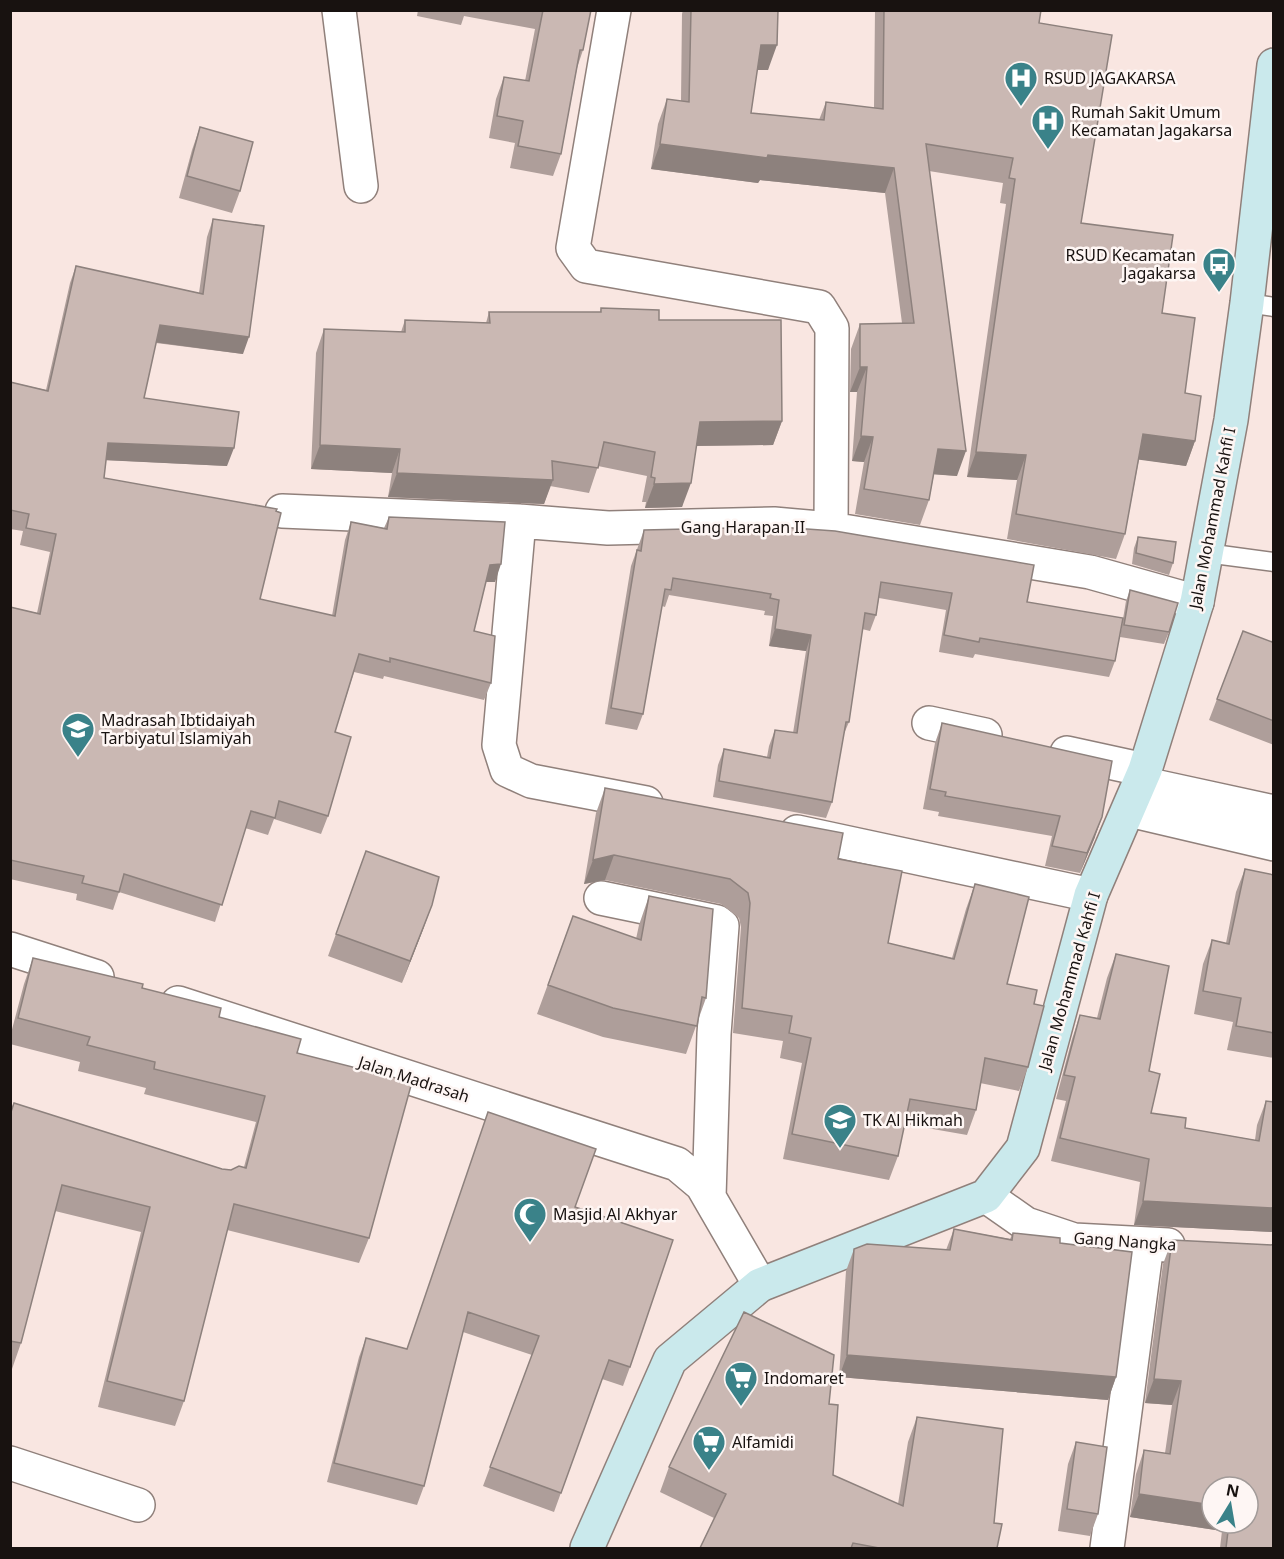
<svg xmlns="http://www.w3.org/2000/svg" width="1284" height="1559" font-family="'Noto Sans',sans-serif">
  <rect width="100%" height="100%" fill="#f9e6e1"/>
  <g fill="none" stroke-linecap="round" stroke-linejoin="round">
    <defs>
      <path id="service" d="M1247,303l27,4
        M1206,553l68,9"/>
      <path id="minor" d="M339,10l22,176
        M614,10l-41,238 13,18 233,41 13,21 -1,201
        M282,511l237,10 89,7 166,-4 57,5 259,43 107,30
        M519,521l-20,224 8,25 24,11 115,22
        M929,723l56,12
        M1067,753l78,17
        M1140,783l134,29
        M1129,810l145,34
        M797,832l294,63
        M601,898l116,24 5,4 -8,108 -5,163
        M10,949l87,28
        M178,1003l499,161 25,21 58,100
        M986,1196l40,28 48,16 94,5
        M10,1463l128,42
        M1107,1548l40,-304"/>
      <path id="secondary" d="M587,1548l83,-188 90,-75 226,-89 37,-48 68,-253 54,-125 52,-168 34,-182 16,-117 27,-238"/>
    </defs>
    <!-- service casing -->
    <use href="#service" stroke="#90807b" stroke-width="21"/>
    <!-- minor casing -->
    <use href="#minor" stroke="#90807b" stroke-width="36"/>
    <!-- secondary casing -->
    <use href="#secondary" stroke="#90807b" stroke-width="36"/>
    <!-- service -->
    <use href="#service" stroke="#fff" stroke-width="18"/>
    <!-- minor -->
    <use href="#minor" stroke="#fff" stroke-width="33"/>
    <!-- secondary -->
    <use href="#secondary" stroke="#cae9ec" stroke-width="33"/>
  </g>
  <!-- wall -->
  <path fill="#ae9e9a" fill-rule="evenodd" d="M418,10h173l-8,40 -6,18 -16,86 -8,22 -43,-8 5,-25 -26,-5 7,-39 8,-22 21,4 10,-52 -71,-13 -3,9 -44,-9z
    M683,10h95l-10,60h-11l-6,43 68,7 7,-18 48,6 1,-98h166l-2,13 42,200 81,90 23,80 10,48 -9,25 -47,-7 -14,75 -9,25 -109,-20 10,-59 -50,-3 39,-273 -6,-1 3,-20 -74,-12 28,305 -23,-2 -5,26 -9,25 -65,-11 9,-52 -12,-1 5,-69h-7l1,-43 9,-25 42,-1 -17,-130 -125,-13 -2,3 -107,-14 7,-45 9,-25 14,2 1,-87z
    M200,127l40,64 -8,22 -53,-15 13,-48z
    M213,219l30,135 -87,-11 -12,55 83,68 -121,-6 -2,18 156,121 72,17 13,-76 6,-18 33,6 5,-11 106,65h-9l-12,49 17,52 -7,17 -100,-24 -1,3 -29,-7 -19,60 -7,84 -7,18 -47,-15 -6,16 -23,-7 -30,94 -96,-30 -6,18 -37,-10 1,-6 -67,-15v-272l27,6 13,-61 -30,-7 3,-14 -13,-2v-147l36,8 24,-107 6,-17 123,27 8,-56z
    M601,308l58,12 123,101 -9,24 -77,1 -14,61 -37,1 1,-6h-4l5,-26 -49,-10 -9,27 -39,-7 -6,18 -156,-7 4,-24 -81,-4 5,-116 8,-24 77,3 4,-12 81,3 3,-11h111z
    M644,530l383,72 88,59 -6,16 -134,-23 -2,4 -34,-6 7,-42 -67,-12 -3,17 -6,16 -8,-2 -13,93 -6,14 -11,66 -6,16 -113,-21 5,-32 6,-16 43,8 2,-11 6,-16 18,3 13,-82 -37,-5 4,-30 -9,-1 1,-4 -96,-16 -4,12 -3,-1 -19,108 -6,16 -32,-6 26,-158z
    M1138,537l35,26 -4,12 -37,-11 2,-16z
    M1130,590l39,42 -5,12 -44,-7 6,-36z
    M1243,631l29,11 2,-4v107l-65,-25z
    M942,723l153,114 -15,36 -35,-7 7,-30 -114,-20 1,-4 -16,-3 12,-66z
    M605,788l233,71 50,84 64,15 14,-49 9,-25 32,100 27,20 -6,63 -9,24 -39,-8 -4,27 -9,25 -63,-11 -6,32 -9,24 -106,-21 19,-96 -22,-5 3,-17 -50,-8 8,-106 -2,-9 -18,-14 -116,-24 -21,4 12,-71z
    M366,851l58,76 -22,56 -74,-27z
    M1245,869l29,6v183l-47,-8 6,-28 -39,-8 9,-50 9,-24 14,3 10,-51z
    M649,896l57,102 -20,56 -83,-17 -66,-23 36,-98 63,23 3,-14z
    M1116,954l33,117 2,42 34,15 70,12 2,-15 9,-24 8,131 -140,-7 6,-43 -89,-21 15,-60 -10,-2 16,-60 8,-24 17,3 10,-40z
    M33,958l109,30 77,29 78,36 72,185 -10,25 -132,-33 -43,171 -9,25 -77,-19 43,-175 -86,-21 -34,132 -9,26h-2v-258l4,-8 208,66 9,1 13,-3 12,-45 -112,-28 2,-6 -68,-17 2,-9 -70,-18v-7l14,-53z
    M575,1207l55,160 -7,19 -21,-7 -48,133 -71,-26 49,-131 -69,-23 -39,154 -7,19 -90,-23 32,-125 7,-19 41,11z
    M954,1229l56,10 3,-6 47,10 56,134 -8,23 -269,-23 7,-106 8,-22 92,1z
    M1172,1240l102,308h-54l2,-17 -92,-14 6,-43 8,-24 21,3 7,-48 -27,-2 18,-139zM1248,1487v36h-36z
    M829,1404l4,71 65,29 10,-62 9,-25 77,106 3,25h-297l14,-30 -54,-26 9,-25z
    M1076,1442l22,72 -8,22 -32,-5 10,-67z"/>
  <!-- shaded-wall -->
  <path fill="#8d817d" d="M761,45h16l-9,25h-16z
    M660,144l108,11 126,13 -9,25 -125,-13 -2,3 -107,-14z
    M160,325l89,12 -6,17 -90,-12z
    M860,367h7l-10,25h-7z
    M782,421l-9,24 -82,1 9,-24z
    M1143,434l52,7 -9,25 -52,-7z
    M861,436l12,1 -9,25 -12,-1z
    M108,443l126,5 -7,18 -125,-6z
    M320,445l80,4 -8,24 -81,-4z
    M938,449l28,2 -9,25 -28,-2z
    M976,452l50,3 -9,25 -50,-3z
    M397,473l156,7 -9,24 -156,-7z
    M691,483l-9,24 -37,1 9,-24z
    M501,564l-6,18h-11l6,-17z
    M775,629l36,6 -5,16 -37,-5z
    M1102,817l-7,20 -15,36 7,-20z
    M614,855l-9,25 -21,4 9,-24z
    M432,905l-8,22 -22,56 8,-22z
    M1143,1201l131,7v24l-140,-7z
    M847,1355l269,22 -8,23 -269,-23z
    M1154,1379l27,2 -9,24 -27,-2z
    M1139,1494l73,11v18h13l-3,8 -92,-14z"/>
  <!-- building -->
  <path fill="#cab8b3" stroke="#8d817d" stroke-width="1.5" d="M543,10h48l-8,40h-3l-19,104 -43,-8 5,-25 -26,-5 7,-39 25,4z
    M691,10h87l-1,35h-16l-10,68 73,7 2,-18 57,7 1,-99h157l-2,13 73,12 -31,188 92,12 -11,78 33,5 -10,75 16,3 -6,45 -52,-7 -18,100 -109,-20 10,-59 -50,-3 39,-273 -6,-1 4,-20 -87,-14 40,307 -28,-2 -9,51 -65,-11 9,-52 -12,-1 6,-69h-7v-43l54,-1 -20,-155 -126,-13 -1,3 -107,-14 7,-45 22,3z
    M200,127l53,15 -13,49 -53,-15z
    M213,219l51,7 -15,111 -89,-12 -16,73 95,14 -5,36 -126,-5 -4,35 173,31 -1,2 5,2 -21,86 75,17 16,-94 36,7 2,-12 116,5 -4,42 -11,1 -16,66 21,5 -4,47 -101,-25v4l-31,-8 -24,78 16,5 -23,79 -49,-15 -4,17 -24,-7 -29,94 -98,-31 -5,18 -37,-9 2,-7 -74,-16v-253l30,7 16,-80 -30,-6 3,-14 -19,-4v-128l38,9 28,-125 127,28z
    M601,308l58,2v10h122l1,101 -82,1 -9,61 -37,1 1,-6 -4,-1 4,-25 -51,-10 -6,26 -46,-7 1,19 -156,-7 3,-24 -80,-4 4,-116 81,3v-12l85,3 -1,-11h112z
    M779,527l56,4 199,34 -7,37 96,16 -8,43 -135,-23 -1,4 -35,-7 8,-42 -71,-11 -5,33 -11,-2 -16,109h-3l-14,80 -113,-21 5,-32 46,9 5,-28 22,3 14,-98 -36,-6 4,-29 -9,-2 1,-4 -98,-16 -2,12 -6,-1 -22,125 -32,-6 26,-158 4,1 3,-21z
    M1138,537l38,5 -3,21 -37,-10z
    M1130,590l48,13 -9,29 -45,-7z
    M1243,631l29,11 2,-4v83l-57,-22z
    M942,723l170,38 -10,56 -15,36 -35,-7 8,-30 -115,-20 1,-4 -16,-3z
    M605,788l238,45 -5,26 64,12 -14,72 66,16 21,-75 54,13 -22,87 30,6 -3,14 10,2 -16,61 -43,-9 -9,52 -66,-11 -12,57 -106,-22 19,-96 -22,-5 3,-17 -50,-8 8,-105 -2,-10 -18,-14 -116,-24 -21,5z
    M366,851l73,26 -7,28 -22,56 -74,-27z
    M1245,869l29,6v158l-38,-7 5,-28 -38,-7 9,-51 17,4z
    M649,896l64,13 -7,89 -4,-1 -5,29 -84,-18 -65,-23 25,-69 68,24z
    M1116,954l53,12 -20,105 11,3 -9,39 35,5 -1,10 74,13 7,-40 8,1v106l-131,-7 6,-42 -89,-21 15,-61 -11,-2 16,-60 20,4z
    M33,958l110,26 -1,4 79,20 -2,9 82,22 -4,14 115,29 -43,156 -135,-34 -50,197 -77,-20 43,-174 -88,-22 -41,158 -11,-2v-226l4,-12 208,66 9,1 8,-4 7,2 19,-72 -111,-27 1,-7 -68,-17 3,-8 -72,-19z
    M488,1112l108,37 -21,58 98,33 -43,127 -21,-7 -48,133 -71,-26 49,-131 -71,-24 -44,174 -90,-23 32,-125 41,11z
    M954,1229l58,11 1,-7 47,5v5l72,9 -16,125 -269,-22 7,-106 13,-5 83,6z
    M1172,1240l102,5v303h-48l3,-25h19v-36h-36v18l-73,-11 5,-44 26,4 11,-73 -27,-2z
    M744,1312l90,43 -5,49 9,1 -5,70 70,31 14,-89 86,12 -9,94 8,1 -5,24h-118l-26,-5 -2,5h-151l26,-54 -57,-27z
    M1076,1442l31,5 -9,67 -31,-5z"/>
  <!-- icons -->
  <defs>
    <symbol id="hospital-pin" viewBox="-11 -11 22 30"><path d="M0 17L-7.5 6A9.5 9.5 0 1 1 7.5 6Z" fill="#3a8289" stroke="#fef6f4"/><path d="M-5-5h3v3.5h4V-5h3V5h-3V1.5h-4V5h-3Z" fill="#fff"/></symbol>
    <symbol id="bus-pin" viewBox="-11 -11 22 30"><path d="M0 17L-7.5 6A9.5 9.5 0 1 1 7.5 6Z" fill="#3a8289" stroke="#fef6f4"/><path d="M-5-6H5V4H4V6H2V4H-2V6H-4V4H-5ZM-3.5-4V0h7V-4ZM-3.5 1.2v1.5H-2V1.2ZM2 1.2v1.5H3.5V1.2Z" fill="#fff"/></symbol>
    <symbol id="school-pin" viewBox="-11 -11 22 30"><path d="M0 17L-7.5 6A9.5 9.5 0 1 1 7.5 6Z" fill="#3a8289" stroke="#fef6f4"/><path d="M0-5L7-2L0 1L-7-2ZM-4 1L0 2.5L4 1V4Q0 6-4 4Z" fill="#fff"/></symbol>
    <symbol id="mosque-pin" viewBox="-11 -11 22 30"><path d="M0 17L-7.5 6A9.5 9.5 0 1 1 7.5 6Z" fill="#3a8289" stroke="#fef6f4"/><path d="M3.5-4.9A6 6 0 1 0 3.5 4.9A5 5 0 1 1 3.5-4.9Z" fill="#fff"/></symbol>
    <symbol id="supermarket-pin" viewBox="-11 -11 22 30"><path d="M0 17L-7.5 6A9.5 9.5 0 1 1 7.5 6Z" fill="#3a8289" stroke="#fef6f4"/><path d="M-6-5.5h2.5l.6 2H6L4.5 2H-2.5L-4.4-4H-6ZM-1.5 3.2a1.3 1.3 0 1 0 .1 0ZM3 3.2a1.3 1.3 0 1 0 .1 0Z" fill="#fff"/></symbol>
  </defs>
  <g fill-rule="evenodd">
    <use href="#hospital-pin" x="1002" y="59" width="38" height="52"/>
    <use href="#hospital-pin" x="1029" y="102" width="38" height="52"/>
    <use href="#bus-pin" x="1200" y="245" width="38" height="52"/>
    <use href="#school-pin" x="59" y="710" width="38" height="52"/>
    <use href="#school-pin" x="821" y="1101" width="38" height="52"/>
    <use href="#mosque-pin" x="511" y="1195" width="38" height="52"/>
    <use href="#supermarket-pin" x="722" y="1359" width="38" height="52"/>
    <use href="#supermarket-pin" x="690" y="1423" width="38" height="52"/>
  </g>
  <g text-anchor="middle" stroke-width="5" stroke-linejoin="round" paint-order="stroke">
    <!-- poi labels -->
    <g font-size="16" fill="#181210" stroke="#fef6f4" text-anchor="start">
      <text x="1044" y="84">RSUD JAGAKARSA</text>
      <text x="1071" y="118">Rumah Sakit Umum<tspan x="1071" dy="18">Kecamatan Jagakarsa</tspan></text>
      <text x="1196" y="261" text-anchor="end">RSUD Kecamatan<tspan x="1196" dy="18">Jagakarsa</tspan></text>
      <text x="101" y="726">Madrasah Ibtidaiyah<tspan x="101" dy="18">Tarbiyatul Islamiyah</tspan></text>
      <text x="863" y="1126">TK Al Hikmah</text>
      <text x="553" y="1220">Masjid Al Akhyar</text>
      <text x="764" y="1384">Indomaret</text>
      <text x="732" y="1448">Alfamidi</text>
    </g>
    <!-- street labels -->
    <g font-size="16" fill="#181210" stroke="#fef6f4">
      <text transform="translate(1212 518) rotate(-79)" y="6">Jalan Mohammad Kahfi I</text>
      <text x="743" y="533">Gang Harapan II</text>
      <text transform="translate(1069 981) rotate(-74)" y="6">Jalan Mohammad Kahfi I</text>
      <text transform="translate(414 1079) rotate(18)" y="6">Jalan Madrasah</text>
      <text transform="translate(1125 1241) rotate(4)" y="6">Gang Nangka</text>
    </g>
  </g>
  <!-- border -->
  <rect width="1284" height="1559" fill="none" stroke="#181210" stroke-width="24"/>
  <!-- north arrow -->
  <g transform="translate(1230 1505) rotate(11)"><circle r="28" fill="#fef6f4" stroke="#a29b99" stroke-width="1.5"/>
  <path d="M0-4.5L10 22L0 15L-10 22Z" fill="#3a8289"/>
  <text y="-9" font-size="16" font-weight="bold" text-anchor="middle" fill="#181210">N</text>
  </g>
</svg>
